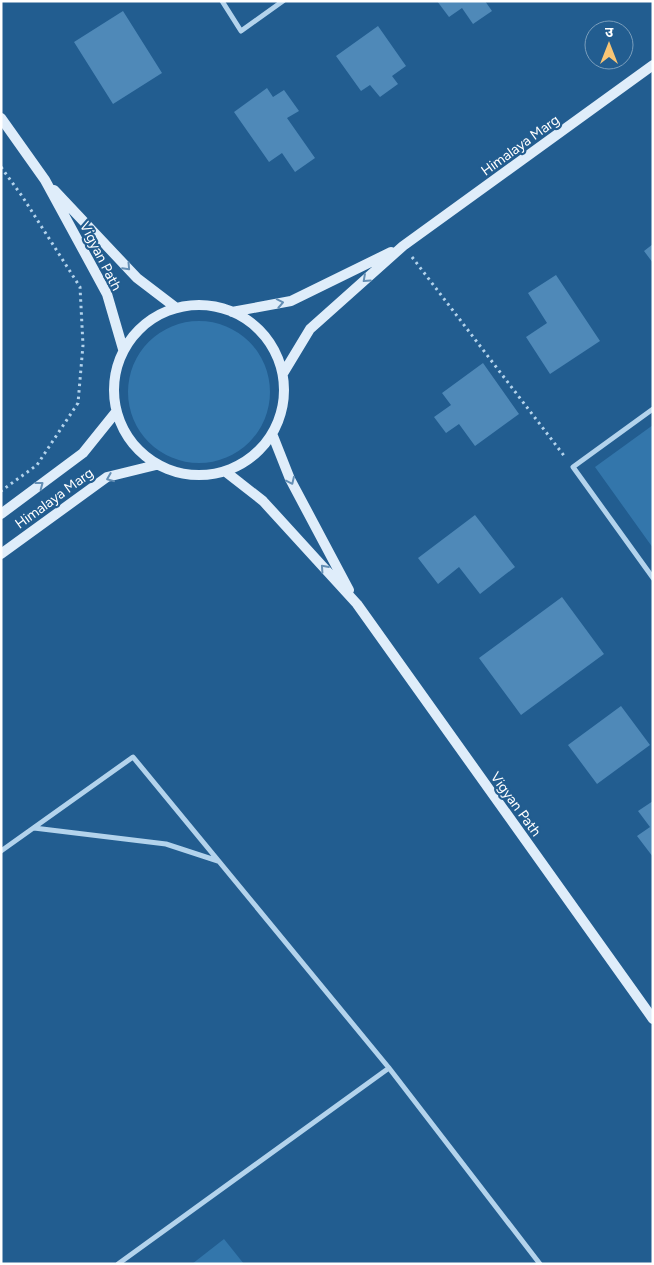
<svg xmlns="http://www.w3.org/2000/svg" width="654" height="1265" font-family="Figtree,'Noto Sans Devanagari',sans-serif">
  <rect width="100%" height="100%" fill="#225d90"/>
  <!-- green -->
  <path fill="#3376ab" d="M128 392a71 71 0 1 1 142 0a71 71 0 1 1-142 0Z
    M653,425v123l-58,-81z
    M224,1239l20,25h-52z"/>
  <!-- building -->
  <path fill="#4f89b8" d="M437,1h48l7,10 -19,13 -11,-16 -13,9z
    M123,11l39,62 -49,31 -39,-62z
    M378,26l28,40 -14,10 6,8 -18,13 -10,-12 -9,6 -25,-35z
    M267,88l6,9 11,-7 15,21 -12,7 28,40 -20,14 -13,-19 -13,9 -35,-50z
    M653,244v19l-9,-12z
    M556,275l44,66 -50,33 -24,-37 21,-14 -19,-30z
    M483,363l36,51 -44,32 -16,-22 -13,9 -12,-16 17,-12 -9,-12z
    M475,515l40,52 -35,27 -21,-27 -21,17 -20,-26z
    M562,597l42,57 -83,61 -42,-57z
    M621,706l29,39 -53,39 -29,-39z
    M653,801v56l-16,-21 13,-9 -12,-16z"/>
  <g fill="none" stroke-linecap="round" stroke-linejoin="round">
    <!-- path -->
    <path stroke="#b3d3ec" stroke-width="3" stroke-dasharray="2.5 4" stroke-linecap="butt" d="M1,167l21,29 58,91 3,58 -5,58 -41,62 -36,26
      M412,257l153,200"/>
    <!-- street -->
    <path stroke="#b3d3ec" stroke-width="5" d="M222,1l19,30 42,-30
      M653,409l-80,58 80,111
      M34,828l132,16 52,17
      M1,851l132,-94 256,311 151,196
      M118,1264l271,-196"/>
    <!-- secondary -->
    <path stroke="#dfedfa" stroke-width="10" d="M1,118l44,62 62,114 16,55
      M54,190l83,88 38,29
      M114 390a85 85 0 1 1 170 0a85 85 0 1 1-170 0Z
      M232,312l59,-11 100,-49
      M284,372l26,-43 93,-83 250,-181
      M273,436l17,43 59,111
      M226,472l37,29 94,103 296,415
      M1,514l82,-61 33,-41
      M1,554l106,-77 49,-12"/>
  </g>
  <!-- one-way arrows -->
  <defs><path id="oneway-chevron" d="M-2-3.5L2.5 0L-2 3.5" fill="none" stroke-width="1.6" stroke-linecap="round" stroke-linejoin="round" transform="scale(1.25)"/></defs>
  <g stroke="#648fb5">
    <use href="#oneway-chevron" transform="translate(127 267) rotate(47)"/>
    <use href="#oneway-chevron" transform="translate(366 279) rotate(138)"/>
    <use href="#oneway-chevron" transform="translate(280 303) rotate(-11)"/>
    <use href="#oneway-chevron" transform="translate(110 478) rotate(158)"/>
    <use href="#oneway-chevron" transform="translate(291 481) rotate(65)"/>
    <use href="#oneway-chevron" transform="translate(40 485) rotate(-37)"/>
    <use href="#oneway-chevron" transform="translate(324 568) rotate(-132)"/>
  </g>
  <g text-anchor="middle" stroke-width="4.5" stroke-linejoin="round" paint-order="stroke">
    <!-- street labels -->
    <g font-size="14" fill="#fff" stroke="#225d90">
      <text transform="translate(520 145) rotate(-36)" y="5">Himalaya Marg</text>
      <text transform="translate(101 256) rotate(63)" y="5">Vigyan Path</text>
      <text transform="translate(54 498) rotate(-36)" y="5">Himalaya Marg</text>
      <text transform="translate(516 804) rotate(54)" y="5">Vigyan Path</text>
    </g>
  </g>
  <!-- border -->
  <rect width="654" height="1265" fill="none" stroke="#ffffff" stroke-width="5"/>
  <!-- north arrow -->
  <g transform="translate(609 45)"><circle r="24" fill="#225d90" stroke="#7a9ebc"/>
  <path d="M0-4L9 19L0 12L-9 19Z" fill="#f8c575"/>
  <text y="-8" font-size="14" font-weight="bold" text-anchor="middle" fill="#ffffff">उ</text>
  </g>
</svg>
